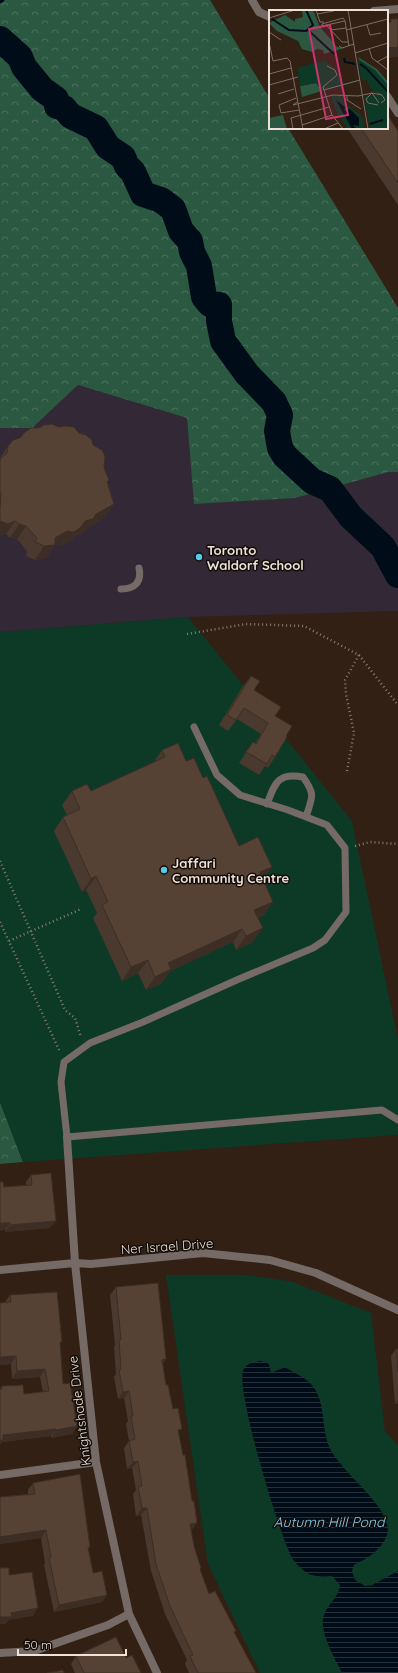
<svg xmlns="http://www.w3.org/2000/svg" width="398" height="1673" font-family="Quicksand,sans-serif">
  <defs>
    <pattern id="forest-crowns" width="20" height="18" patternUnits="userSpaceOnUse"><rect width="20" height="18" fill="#2b5841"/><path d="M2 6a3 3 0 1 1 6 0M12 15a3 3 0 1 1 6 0" fill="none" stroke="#4a705c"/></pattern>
    <pattern id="water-rules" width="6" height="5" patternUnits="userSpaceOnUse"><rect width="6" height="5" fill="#000d18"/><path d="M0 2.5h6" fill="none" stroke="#263039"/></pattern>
  </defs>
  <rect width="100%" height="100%" fill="#322015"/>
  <!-- education -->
  <path fill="#332836" d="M78,385l109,33 7,85 194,-31h10v139l-210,6 -188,15v-204h32z"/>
  <!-- forest -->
  <path fill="url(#forest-crowns)" d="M0,0h210l60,99v29h18l110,180v164h-10l-93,26 -101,6 -7,-86 -109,-33 -46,43h-32z
    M0,1102l23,60 -23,2z"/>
  <!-- park -->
  <path fill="#0d3a26" d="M188,617l164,204 46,219v95l-375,27 -23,-60v-470z
    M166,1275h81l46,7 78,31 14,119 13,13v228h-138l-52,-109z"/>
  <!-- water -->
  <path fill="url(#water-rules)" d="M337,498l7,1c6,20 28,36 47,42l7,16v28l-43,-55 -14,-14 -7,-11v-5z
    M261,1361l8,3 2,9 14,-6c8,5 19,10 26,17 13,14 11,35 15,52 2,11 7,19 14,27 12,17 54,49 47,72 -5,15 -21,24 -33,30l-2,6 3,9 10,6 7,-1 26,-14v102h-56c-7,-14 -24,-43 -18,-58 4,-11 15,-18 16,-30l-8,-9c-12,1 -23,1 -31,-8 -4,-3 -8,-8 -10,-12 -12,-23 -55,-165 -48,-185 3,-8 11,-9 18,-10z"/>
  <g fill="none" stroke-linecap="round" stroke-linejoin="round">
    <!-- stream -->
    <path stroke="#000d18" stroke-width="4.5" d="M0,1l2,-1"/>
    <!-- river -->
    <path stroke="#000d18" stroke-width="26" d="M0,39l20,18 4,10 18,22 14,10 1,7 7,2 7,8 25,12 12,19 15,10 4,9 6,6 10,22 18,6 12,9 8,22 9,10 2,11 7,14 5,31 6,7 9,1v16l4,20 24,33 27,28 6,13 -3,16 3,17 5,8 27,25 18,8 21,28 32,30 15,28"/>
    <!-- path -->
    <path stroke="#8a7b72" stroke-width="2.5" stroke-dasharray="1 3" stroke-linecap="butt" d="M187,634l59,-10 58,2 55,29 39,50
      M347,771l7,-38 -8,-39 -1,-14 14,-25
      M355,846l15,-4 28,2
      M0,861l65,149 10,8 6,19
      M0,922l60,130
      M9,941l72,-32"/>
    <!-- lane -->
    <path stroke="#756a66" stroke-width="7" d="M121,589c14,0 21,-7 18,-21
      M194,727l23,48 23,20 48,15 39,15 18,23 1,64 -21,28 -12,8 -74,31 -96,43 -53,21 -26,19 -3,20 6,55 315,-27 16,10
      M267,804c8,-21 11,-32 36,-27 13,18 9,20 3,40"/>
    <!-- street -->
    <path stroke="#756a66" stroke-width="8" d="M252,0l7,12 11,5
      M374,11l24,-2
      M387,96l11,17
      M67,1137l8,126 21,199 33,152 28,59
      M0,1270l75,-7 16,1 112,-11 67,7 46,13 82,37
      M0,1475l96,-13
      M0,1653l34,-2 74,-26 21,-11"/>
  </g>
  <!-- wall -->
  <path fill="#49392e" d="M347,128h40l11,3v74z
    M59,427l20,6 14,12 11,23 10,36 -10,14 -17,10 -4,5 -7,2 -4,5 -8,5 -7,-1 -3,2 -8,12 -11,2 -9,-4 1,-5 -10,-12 -7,-1 -4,-4 -6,2v-78l8,-12 12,-8 19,-10z
    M251,676l3,14 21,26 11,20 -11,21 -7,11 -3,-2 -6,9 -20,-12 14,-21 2,1 6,-9 -24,-15 -9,12 -9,-6 24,-39z
    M162,750l24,11 17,17 36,68 33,21 -9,12 1,36 -6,3 -5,24 -17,8 -3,-8 -63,29 -8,12 -16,7 -8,-17 -16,8 -29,-63 4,-5 -11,-23 -4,2 -28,-61 9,-14 4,-2 -5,-10 10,-14h19l63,-29z
    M31,1175l19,53 -45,4 -1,-45 22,-2v-3z
    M116,1287l47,77 3,21 13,48 13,97h-1l3,16 6,24 9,24 25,39 22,40h-67l-4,-9 2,-4 -22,-46 -14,-43 -10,-56 -5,1 -3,-22 3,-4 -4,-22 -5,1 -3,-21 5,-7 -3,-17 2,-3 -4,-23 -6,1 -4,-22 2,-3 -2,-27 1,-2 -5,-50z
    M10,1295l50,49 3,40 14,42 -5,8 -21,4v-2l-49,6 -2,2v-55l2,-3 22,8 19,-2 -3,-15 -28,2 -1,-15 -11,1v-62l5,-1z
    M396,1349h2v55h-3l-4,-48z
    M33,1483l57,64 -2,2 5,24 14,22 -5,7 -48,10 -10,-47 1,-2 -4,-25 -41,6v-47l28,-3v-4z
    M76,1656l50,2 15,15h-66l-4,-9z"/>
  <!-- shaded-wall -->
  <path fill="#3c2e25" d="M398,47v10l-11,1v-10z
    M114,504l-10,14 -17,10 -4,5 -7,2 -4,5 -8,5 -7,-1 -3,2 -8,12 -11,2 9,-14 11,-8 12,-7 18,-10z
    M0,521h15l-9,13 -6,2z
    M19,524l7,2 -9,13 -7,-1z
    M272,867l-10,13 -2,-8z
    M96,876l-10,14 -4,2 9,-13z
    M273,902l-9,13 -19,9 9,-14z
    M263,928l-10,14 -17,8 10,-14z
    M242,929l-9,13 -63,29 -8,12 -16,7 9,-13 13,-14z
    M148,960l-10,13 -16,8 9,-14z
    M56,1221l-6,7 -45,4 5,-7z
    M0,1223h10l-5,7 -5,1z
    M16,1356l-5,8 -11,1v-8z
    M166,1359l-5,8 1,-7z
    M45,1369l-5,8 -28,2 5,-8z
    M129,1391l-5,7 -6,1 5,-7z
    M398,1399v5h-3z
    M77,1426l-5,8 -21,4 5,-8z
    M56,1429l-5,7 -49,6 -2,2v-6l3,-3z
    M138,1461l-6,7 -5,1 6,-7z
    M142,1508h5l-6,7 -5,1z
    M197,1523l-5,7 -7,1 5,-7z
    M46,1530l-5,8 -41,6v-7z
    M107,1595l-5,7 -48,10 5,-7z
    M38,1608l-5,8 -24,4 -3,4h-6v-7l11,-4z"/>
  <!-- building -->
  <path fill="#554235" stroke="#3c2e25" d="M391,19h7v28l-11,1v-25l4,-1z
    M387,114l11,17v52l-37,-55h26z
    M52,424l7,3 7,-1 8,1 5,6 7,2 6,5 1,5 9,5 3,6 -1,12 5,12 -2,2 7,22 -18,10 -3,5 -8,2 -4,6 -7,5 -7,-1 -12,7v7l-11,1 -9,-4 2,-4 -11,-12 -7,-2 -4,-3 -7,3 -8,-3v-12l1,-15 -1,-2v-32l1,-2 6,-5 1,-7 5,-6 7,-2 5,-6 6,-4h8l5,-3z
    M251,676l9,5 -6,9 27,17 -6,9 17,10 -6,10 1,1 -12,20 -3,-2 -5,9 -21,-12 7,-10 3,2 12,-21 -24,-15 -8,12 -9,-5z
    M178,743l8,18 8,-3 9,20 4,-2 32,70 19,-9 14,30 -12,5 13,30 -19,8 9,18 -17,8 -4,-7 -74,34 3,6 -16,8 -7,-17 -17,7 -29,-62 6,-3 -12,-26 -5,3 -28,-62 17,-8 -8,-18 15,-7 4,7 74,-34 -3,-7z
    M51,1173l5,48 -46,4v-2h-10v-41h3l1,5 28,-2 -1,-10z
    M158,1283l8,76 -4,1 4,25h2l5,24 5,-1 4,21 -4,1 5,25h2l7,46h2l3,22 -7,1 4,22 7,22 -1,1 9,25 6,-3 21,40 -2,1 22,41h-58l-8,-17 3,-1 -23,-49 -14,-42 -9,-56h-5l-4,-21 4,-1 -4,-25 -5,1 -4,-21 6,-2 -4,-23h2l-4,-25 -6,1 -4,-22 2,-1 -2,-29h2l-5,-53z
    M57,1292l5,50h-2l3,42 7,-1 7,43 -21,4v-1l-53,6v5h-3v-51h2v-3l21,-1 1,9 25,-3 -4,-22 -28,2 -1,-15 -16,1v-54l11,-1 -1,-7z
    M396,1349h2v23z
    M80,1474l10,73h-2l5,26 9,-2 5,24 -48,10 -10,-47 2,-1 -5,-27 -46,7v-40l35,-3 -2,-11z
    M0,1568h9v7l23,-3 6,36 -27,5 1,4h-12z
    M116,1637l10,21 6,-3 9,18h-57l-8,-17z
    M63,1670l1,3h-17z"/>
  <!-- markers -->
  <g fill="#58c9e3" stroke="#140c07" stroke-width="1.5">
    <circle cx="199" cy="557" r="4"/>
    <circle cx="164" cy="870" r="4"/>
  </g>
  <g text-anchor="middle" stroke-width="3" stroke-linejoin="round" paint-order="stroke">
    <!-- poi labels -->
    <g font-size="13" font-weight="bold" fill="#ede1d9" stroke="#140c07" text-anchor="start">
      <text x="207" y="555">Toronto<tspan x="207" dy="15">Waldorf School</tspan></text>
      <text x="172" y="868">Jaffari<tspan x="172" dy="15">Community Centre</tspan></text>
    </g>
    <!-- street labels -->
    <g font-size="13" fill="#ede1d9" stroke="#140c07">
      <text transform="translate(167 1246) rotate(-4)" y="5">Ner Israel Drive</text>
      <text transform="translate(79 1411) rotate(-97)" y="5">Knightshade Drive</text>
    </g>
    <!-- water labels -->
    <g font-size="14" font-style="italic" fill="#84cdf6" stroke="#140c07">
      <text x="329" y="1527">Autumn Hill Pond</text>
    </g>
  </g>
  <!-- overview -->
  <g transform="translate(269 10)">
    <rect width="119" height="119" fill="#322015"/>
    <path d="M44,0l7,17 17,20 7,1 -20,6 -1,-4 -6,-1 -5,3 -10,-3 -4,-8 -21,-10 -8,-8 16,-8 10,7v-3l8,-2 -1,-6zM89,47l19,12 11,13v20l-18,-15zM47,73l6,8 -20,6 -2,-11zM14,105l4,14h-18v-11z" fill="#2b5841"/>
    <path d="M89,49l17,11 13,15v44h-18l-6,-33 18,-2 -10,-3 -5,-10 -6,-2zM56,50l11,10 6,14 16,-2 -36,9 -6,-8 -16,3 -3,-18zM62,86h11l2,6 19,15 1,12h-16l-12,-18z" fill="#0d3a26"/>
    <path d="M67,90l9,7 -1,4 6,-2 9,9v8l-6,-1 3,4h6h-10z" fill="#000d18"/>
    <path fill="none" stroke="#000d18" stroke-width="2" d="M3,9l17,11 17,1 7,-6 -7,-15M39,20l26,24M75,48l1,4 10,2M91,54l6,4 22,24M101,114l13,-4"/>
    <path fill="none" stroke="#7d6d63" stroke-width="1" d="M47,0l4,12h4M79,0l20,119M48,4l17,-3M0,8l26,-8M74,8l2,3 -23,5v-2zM76,11l4,25M98,15l3,10 11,-2M58,16l15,16h6M62,20l15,-2M77,20l42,-11M0,22l12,8M0,32l4,19 14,-3 3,3 13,68M70,36l3,2 12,-4M100,38l3,10 16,12M86,43l33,-10M108,52l11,-6M58,56l8,4 2,5 -14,12 9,28 11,14M0,64l22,-6M0,75l29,-8M55,80l36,-10M9,84l16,-5M78,86v4l14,9M27,88l-17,7 2,8 18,-3M28,92l-4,3 40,-10 25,1 14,-3 7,10M109,95l-10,-2 -2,-4 6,-6 10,2 3,5 -4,3M33,115l30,-10M24,119l-2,-11 38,-11M55,119l14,-6"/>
    <path fill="#c8366e" fill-opacity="0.15" stroke="#c8366e" stroke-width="2" d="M61,15l18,90 -22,4 -17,-90z"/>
    <rect width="119" height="119" fill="none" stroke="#ede1d9" stroke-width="2"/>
  </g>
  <!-- scale -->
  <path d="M18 1649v6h108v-6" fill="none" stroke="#ede1d9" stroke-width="2"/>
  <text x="24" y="1649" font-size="12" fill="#ede1d9" stroke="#140c07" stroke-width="3" paint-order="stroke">50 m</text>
</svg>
